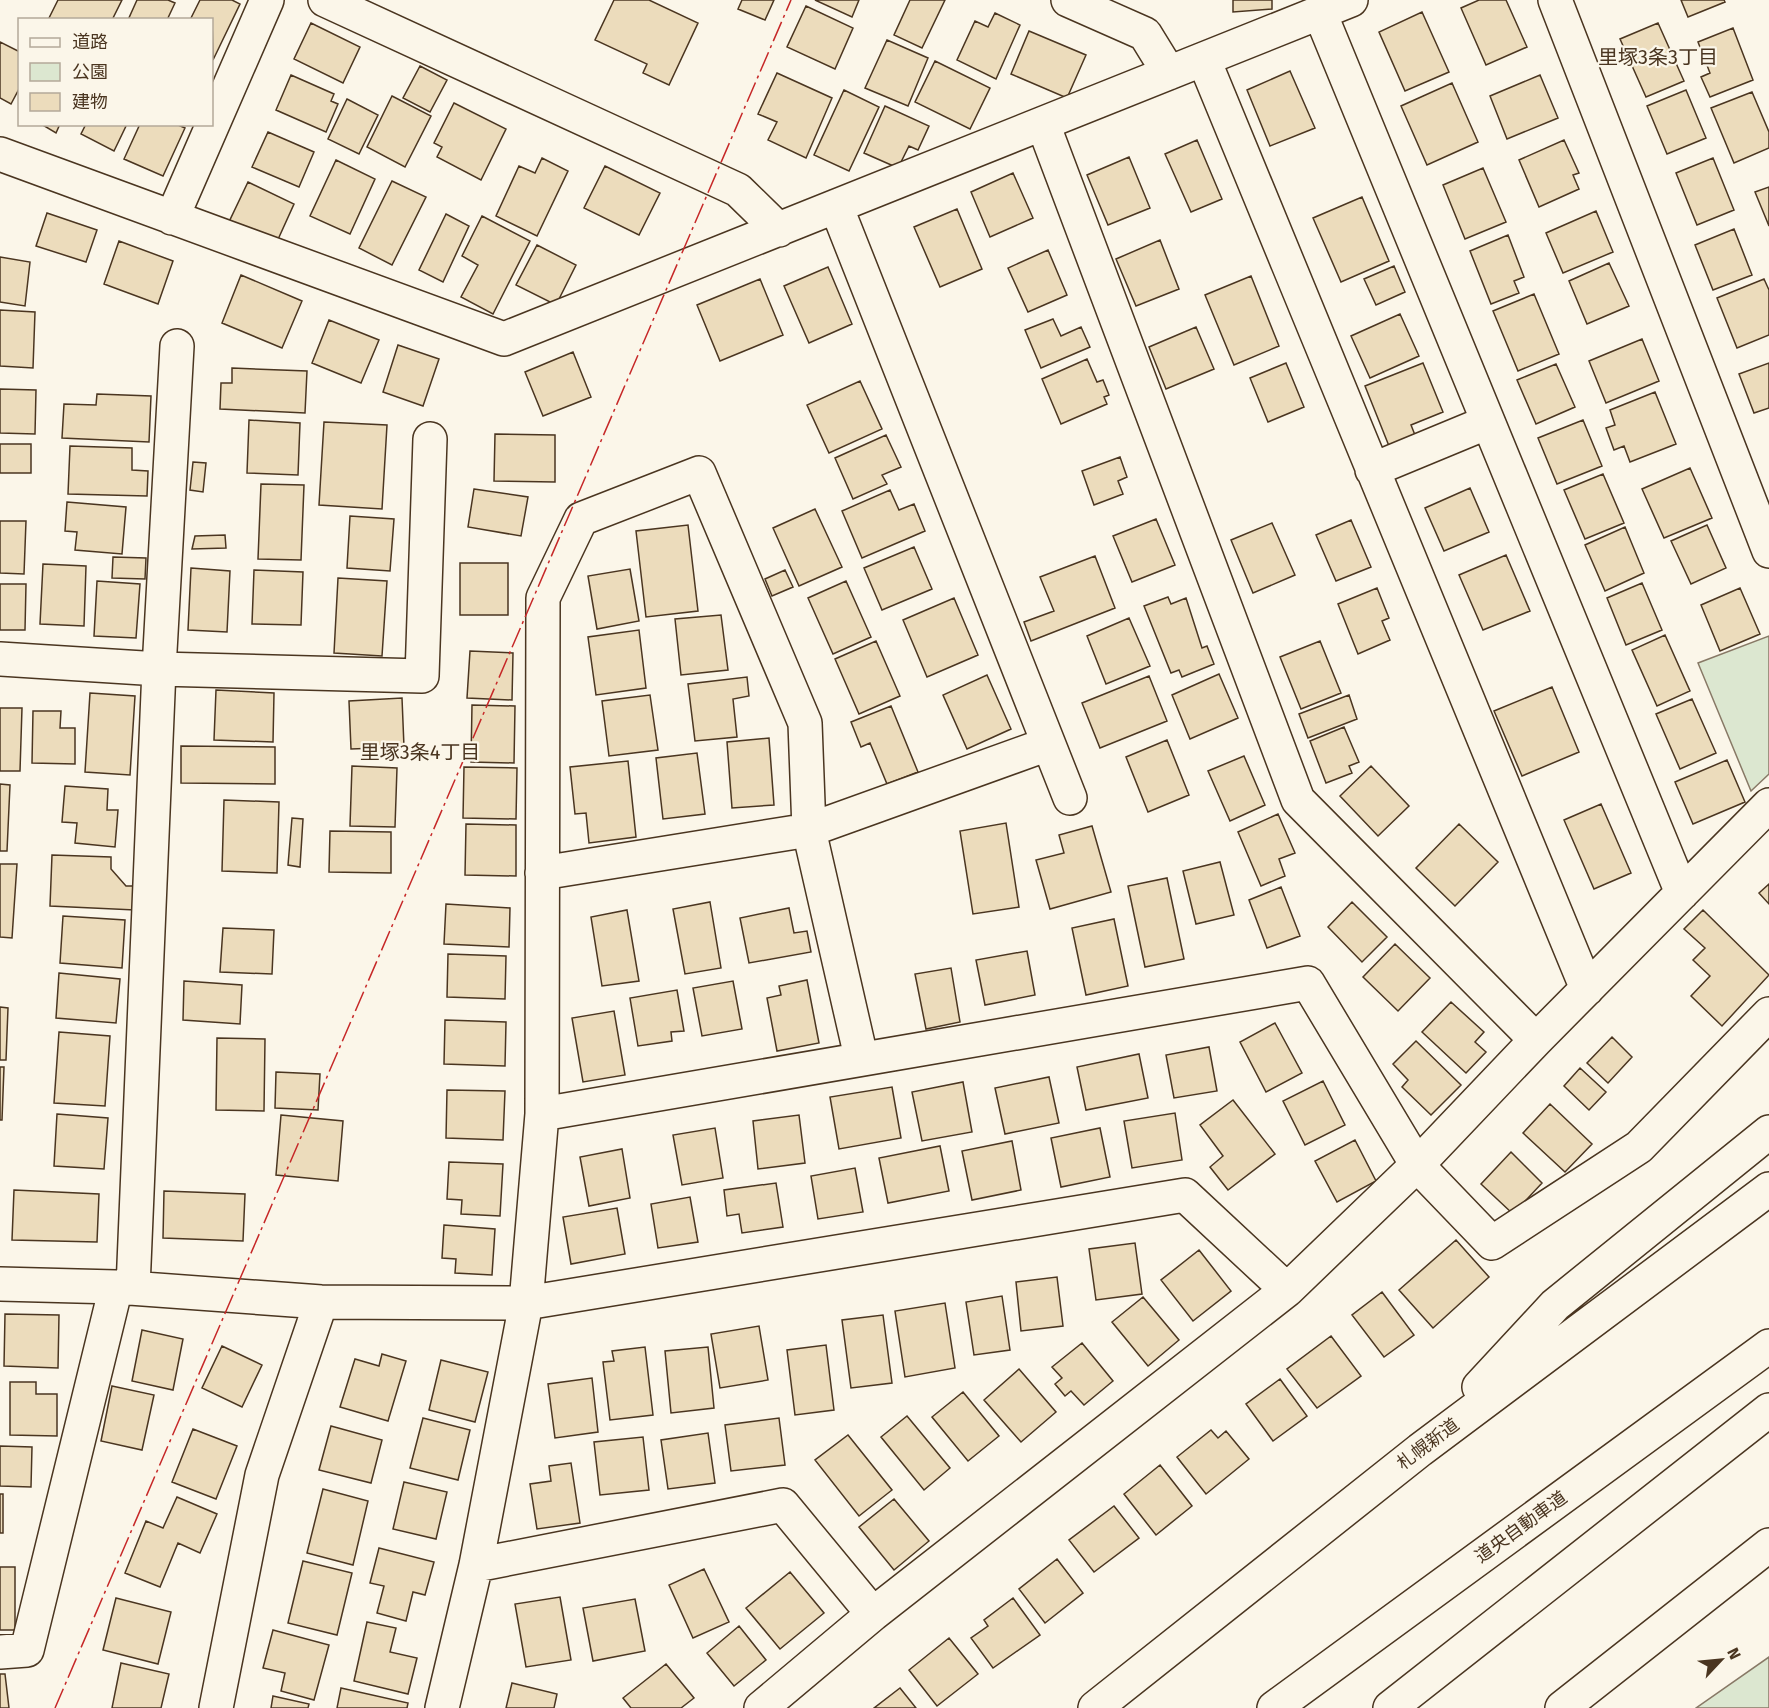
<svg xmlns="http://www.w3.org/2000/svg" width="1769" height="1708" font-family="'Fira Sans','Noto Sans JP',sans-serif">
  <rect width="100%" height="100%" fill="#fbf6e9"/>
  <!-- green -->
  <path fill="#dce7d0" stroke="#887966" stroke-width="1.5" d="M1769,636v138l-18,17 -53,-128z
    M1769,1657v51h-73z"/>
  <!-- building -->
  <path fill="#ecdcbc" stroke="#4a3520" stroke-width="1.5" d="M58,0h64l-10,20h-64z
    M137,0h31l7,3 -8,17h-39z
    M200,0h32l8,4 -27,56 -1,-40h-22z
    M614,0h35l49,23 -29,62 -26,-12 4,-9 -52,-24z
    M742,0h32l-9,20 -27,-11z
    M815,0h44l-7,17z
    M910,0h35l-23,48 -28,-13z
    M1233,0h39v9l-39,3z
    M1479,0h27l21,47 -41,18 -25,-57z
    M1681,0h43l1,2 -37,15z
    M806,6l47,22 -18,41 -48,-22z
    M1422,12l27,60 -44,19 -26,-59z
    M995,13l25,12 -24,54 -39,-19 18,-39 13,6z
    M311,23l49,24 -17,36 -49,-24z
    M1658,23l26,58 -38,16 -26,-58z
    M1733,28l20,52 -43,17 -9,-20 9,-4 -12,-31z
    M1029,31l57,24 -19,43 -56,-24z
    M887,40l41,18 -20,48 -43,-18z
    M0,42l20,10v35l-9,17 -11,-6z
    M935,61l55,27 -20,41 -55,-27z
    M420,66l27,14 -17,32 -27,-14z
    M1290,71l25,57 -45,18 -23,-56z
    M777,73l55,25 -26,60 -38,-18 9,-18 -19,-8z
    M291,75l43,19 -3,7 7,3 -12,28 -50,-22z
    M1540,75l18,43 -51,21 -17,-43z
    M1452,83l26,59 -51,23 -26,-59z
    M844,90l35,17 -30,64 -35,-16z
    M1686,90l20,48 -39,16 -20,-48z
    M1752,92l17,40v16l-35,15 -23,-55z
    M392,96l39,20 -26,51 -38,-20z
    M347,99l31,16 -19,39 -31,-15z
    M454,103l52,26 -25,51 -44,-23 5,-10 -8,-4z
    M885,106l44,20 -11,24 -9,-4 -11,22 -34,-15z
    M41,124h19l-4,9z
    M86,124h41l-13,27 -33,-17z
    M140,124h36l9,4 -22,48 -39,-17z
    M268,132l46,20 -15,35 -47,-20z
    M1197,140l25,59 -31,13 -26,-58z
    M1564,140l15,33 -6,2 6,14 -40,18 -20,-47z
    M1129,157l21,51 -42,17 -21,-50z
    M542,158l26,13 -31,65 -41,-20 23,-50 16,7z
    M1713,158l21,52 -37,15 -21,-52z
    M336,160l39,19 -25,55 -40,-18z
    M605,166l55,27 -21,42 -55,-27z
    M1483,168l23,54 -41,17 -22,-54z
    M1013,173l20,45 -43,19 -19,-45z
    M392,181l34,16 -34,68 -33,-17z
    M248,182l46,22 -19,42 -47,-22z
    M1769,187v39l-14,-34z
    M1362,197l27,64 -48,21 -28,-64z
    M957,209l25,60 -42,18 -26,-60z
    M1596,211l17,41 -50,21 -17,-40z
    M47,213l50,17 -11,32 -50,-16z
    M446,214l23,12 -26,56 -24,-12z
    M482,216l48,25 -37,73 -32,-17 17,-32 -16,-9z
    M1734,229l18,46 -39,15 -18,-45z
    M1508,235l16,42 -10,4 5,12 -28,11 -21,-53z
    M1160,240l19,49 -43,17 -20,-47z
    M119,241l54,20 -15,43 -54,-20z
    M537,245l39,20 -20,40 -40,-20z
    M1048,250l19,45 -39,17 -20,-44z
    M0,257l30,5 -5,44 -25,-4z
    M1609,263l20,43 -42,18 -18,-43z
    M1394,266l11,26 -29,13 -12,-26z
    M828,267l24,57 -43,19 -25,-57z
    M241,275l61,26 -20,47 -60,-25z
    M1251,276l28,70 -45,19 -29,-70z
    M760,279l23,56 -63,26 -23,-56z
    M1764,279l5,11v45l-32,13 -20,-50z
    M1534,294l25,60 -41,17 -25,-60z
    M0,310l35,2 -2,56 -33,-2z
    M1400,314l19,42 -49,22 -19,-42z
    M1053,319l8,17 20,-9 9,20 -49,21 -16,-38z
    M329,320l50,20 -18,43 -49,-20z
    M1196,327l18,42 -48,20 -17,-42z
    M1642,339l17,42 -53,22 -17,-42z
    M398,345l41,14 -16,47 -40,-14z
    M573,352l18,45 -48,19 -18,-44z
    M1087,359l10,23 6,-2 6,15 -5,2 3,7 -46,20 -19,-45z
    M1286,363l18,44 -36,15 -18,-44z
    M1423,363l20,49 -32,13 4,10 -26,11 -24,-60z
    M1769,363v45l-15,5 -15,-39z
    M1556,364l19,43 -39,17 -19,-44z
    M232,368l75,3 -2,42 -85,-4 1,-26h11z
    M860,381l22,48 -53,24 -22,-48z
    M0,389l36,1 -1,44 -35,-1z
    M1655,392l21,52 -46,18 -6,-16 -10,4 -8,-22 9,-3 -5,-15z
    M97,394l54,2 -2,46 -87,-4 2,-34 32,1z
    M249,420l51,3 -2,52 -51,-2z
    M1583,420l19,46 -45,18 -19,-46z
    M324,422l63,3 -5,84 -63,-4z
    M495,434l60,1v47l-61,-1z
    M886,435l15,32 -19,8 5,9 -34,15 -18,-41z
    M0,444h31v29h-31z
    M70,446l62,2v22l16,1 -1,25 -79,-2z
    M1120,457l7,20 -9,4 5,13 -29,11 -12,-34z
    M193,462l13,1 -3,29 -13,-2z
    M1690,468l22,50 -48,20 -22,-49z
    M1603,474l21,49 -39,16 -21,-49z
    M261,484l43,1 -3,75 -43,-1z
    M1470,488l19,44 -45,19 -19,-43z
    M474,489l54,8 -7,39 -53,-9z
    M890,490l9,20 15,-6 11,27 -63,27 -20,-47z
    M67,502l59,5 -4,47 -47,-4 2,-18 -12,-1z
    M815,509l27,58 -43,19 -26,-58z
    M350,516l44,3 -4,52 -43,-3z
    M1156,519l19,46 -43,17 -19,-46z
    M1351,520l20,47 -35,14 -20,-46z
    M0,521h26l-2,53 -24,-1z
    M1272,523l23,52 -42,18 -22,-53z
    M688,525l10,86 -52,6 -10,-86z
    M1707,525l19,43 -35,16 -20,-43z
    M1625,527l19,46 -39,18 -20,-46z
    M225,535l1,13 -34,1 3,-13z
    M914,547l18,42 -50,21 -18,-42z
    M1506,555l24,56 -47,19 -24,-55z
    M1095,556l20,52 -84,33 -7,-19 30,-11 -14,-34z
    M113,557l33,1 -1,21 -33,-1z
    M460,563h48v52h-48z
    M43,564l43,2 -2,60 -44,-2z
    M191,568l39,3 -3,61 -39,-2z
    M630,569l9,52 -42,8 -9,-53z
    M254,570l49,2 -2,53 -49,-1z
    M785,570l8,17 -21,9 -7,-17z
    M338,578l49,3 -5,75 -48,-3z
    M97,581l43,3 -4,54 -42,-2z
    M846,581l25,56 -38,17 -25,-56z
    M1642,583l20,47 -36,15 -19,-47z
    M0,584h26l-1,46h-25z
    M1377,588l12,30 -7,3 8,19 -32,14 -20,-50z
    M1740,588l20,46 -40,17 -19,-46z
    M1168,597l3,7 15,-6 16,50 5,-2 7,18 -32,13 -3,-7 -8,3 -27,-67z
    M954,598l24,57 -51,22 -24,-57z
    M721,615l7,55 -47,5 -6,-56z
    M1129,618l21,48 -44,18 -19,-48z
    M639,630l7,58 -50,7 -8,-58z
    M1665,635l25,56 -33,15 -25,-56z
    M876,641l24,55 -41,18 -24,-55z
    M1320,641l21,52 -40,16 -21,-52z
    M470,651l43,2 -1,47 -45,-2z
    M1219,674l19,44 -48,21 -18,-44z
    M987,675l24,54 -44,20 -24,-54z
    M1149,676l18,45 -67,27 -18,-45z
    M747,677l2,19 -16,3 4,38 -42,4 -7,-57z
    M1552,687l27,65 -57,24 -28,-65z
    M216,690l58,3 -1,49 -59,-2z
    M90,693l45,3 -5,79 -45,-3z
    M650,695l8,55 -49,6 -7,-55z
    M1349,695l8,24 -49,19 -9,-24z
    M402,698l2,49 -53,2 -2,-48z
    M1692,699l24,54 -36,16 -24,-55z
    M472,705l43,1 -1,57 -43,-1z
    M891,706l27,66 -31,12 -17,-41 -9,4 -10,-25z
    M0,708h22l-2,63h-20z
    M33,711h28l-1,17h15v36l-43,-1z
    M1344,727l15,35 -10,4 3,7 -26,10 -16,-42z
    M769,738l5,67 -42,3 -5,-66z
    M1167,740l22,55 -41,17 -22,-55z
    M181,746l94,1v37l-94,-1z
    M697,753l8,61 -42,5 -7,-61z
    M1244,756l21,49 -35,16 -22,-50z
    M1727,760l18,42 -52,22 -18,-42z
    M628,761l8,76 -47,6 -3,-30 -11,1 -5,-47z
    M352,766l45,2 -2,59 -45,-1z
    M1371,766l38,40 -31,30 -38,-40z
    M464,767l53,1 -1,51 -53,-1z
    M0,784l10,1 -3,66h-7z
    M65,786l43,3 -1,21h11l-3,37 -40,-4 2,-20 -15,-1z
    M224,800l55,2 -2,71 -55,-2z
    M1601,804l30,69 -37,16 -30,-69z
    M1278,814l17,39 -16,6 6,17 -24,10 -23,-54z
    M292,818l11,1 -3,48 -12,-2z
    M1006,823l13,84 -46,7 -13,-83z
    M466,824l50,1v51l-51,-1z
    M1459,824l39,38 -43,44 -39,-38z
    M1092,826l19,66 -61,17 -14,-49 28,-7 -5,-18z
    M330,831l61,1v41l-62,-1z
    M52,855l59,2v12l15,17h10l-1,24 -85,-4z
    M1220,862l14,53 -38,9 -13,-53z
    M0,864h17l-5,74 -12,-1z
    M1167,878l17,81 -39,8 -17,-81z
    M1769,884v20l-10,-11z
    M1281,887l19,49 -33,12 -18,-48z
    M710,902l11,66 -36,6 -12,-65z
    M1352,902l35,35 -25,25 -34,-35z
    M446,904l64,4 -1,39 -65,-3z
    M789,908l5,25 13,-2 4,21 -62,11 -9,-45z
    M627,910l12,71 -37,5 -11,-69z
    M1703,910l66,65 -47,51 -31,-30 19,-20 -17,-16 12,-12 -21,-19z
    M63,916l62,4 -3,48 -62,-5z
    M1114,919l14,67 -42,9 -14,-67z
    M223,928l51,2 -2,44 -52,-2z
    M1395,944l35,34 -32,33 -35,-34z
    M1027,951l8,44 -50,10 -9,-45z
    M448,954l58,2 -1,43 -58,-2z
    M951,968l9,54 -34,7 -11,-55z
    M59,973l61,6 -4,44 -60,-5z
    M807,980l12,63 -42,8 -10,-53 14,-3 -2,-9z
    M184,981l58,4 -2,39 -57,-4z
    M733,981l9,48 -40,7 -9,-48z
    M677,990l7,41 -13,1 1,9 -34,5 -8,-48z
    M1451,1002l33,30 -9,10 11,10 -20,21 -44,-41z
    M0,1007l8,1 -2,52h-6z
    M614,1011l11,64 -42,7 -11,-64z
    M445,1020l61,2 -1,44 -61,-2z
    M1275,1023l27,50 -36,19 -26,-50z
    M59,1032l51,4 -5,70 -51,-3z
    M1612,1037l20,20 -24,26 -21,-20z
    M217,1038l48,1 -1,72 -48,-1z
    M1416,1041l45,44 -30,30 -29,-28 6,-7 -15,-16z
    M1209,1047l8,44 -43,7 -8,-43z
    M1139,1054l9,44 -62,12 -9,-43z
    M0,1067h4l-2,53h-2z
    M1580,1068l26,24 -17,18 -25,-24z
    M276,1072l44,2 -2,36 -43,-2z
    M1049,1077l10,46 -54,11 -10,-46z
    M1323,1081l22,44 -40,20 -22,-44z
    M963,1082l9,50 -50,9 -10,-49z
    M892,1087l9,51 -62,11 -9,-52z
    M447,1090l58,1 -2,49 -57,-2z
    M1233,1100l42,54 -47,36 -18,-23 13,-11 -23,-31z
    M1550,1104l42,40 -27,28 -42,-39z
    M1175,1113l7,47 -50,8 -8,-47z
    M57,1114l51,4 -4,51 -50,-3z
    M281,1115l62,6 -5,60 -62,-6z
    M799,1115l6,48 -47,6 -5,-48z
    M715,1128l8,50 -41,7 -9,-50z
    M1100,1128l10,49 -49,10 -10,-49z
    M1355,1140l21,41 -39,21 -22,-41z
    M1012,1141l9,49 -49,10 -10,-49z
    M940,1146l9,45 -61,12 -9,-45z
    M622,1149l8,49 -41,8 -9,-49z
    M1511,1152l31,31 -29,31 -32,-30z
    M449,1162l54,2 -3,52 -39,-2 1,-14 -15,-1z
    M855,1168l8,44 -45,7 -7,-43z
    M776,1183l7,44 -41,6 -3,-19 -12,2 -3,-26z
    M14,1190l85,4 -2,48 -85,-2z
    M164,1191l81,3 -2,47 -80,-3z
    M690,1197l8,45 -40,6 -7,-44z
    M617,1208l8,46 -54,10 -8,-47z
    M444,1225l51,4 -3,46 -37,-2 1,-14 -14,-1z
    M1456,1240l33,37 -56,51 -34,-38z
    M1135,1243l7,51 -46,6 -7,-51z
    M1199,1250l32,41 -38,30 -32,-41z
    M1057,1277l6,49 -42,5 -5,-49z
    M1382,1292l32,43 -30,22 -32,-42z
    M1002,1296l8,54 -36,5 -8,-53z
    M1143,1297l36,43 -31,26 -36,-44z
    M945,1303l10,65 -50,9 -10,-66z
    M5,1314l54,1 -1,53 -54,-2z
    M883,1315l9,68 -41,5 -9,-68z
    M759,1326l9,54 -48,8 -9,-54z
    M142,1330l41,9 -10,51 -41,-9z
    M1331,1336l30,40 -44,32 -30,-39z
    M1082,1343l31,38 -29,24 -13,-14 -6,5 -10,-12 7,-6 -10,-11z
    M826,1345l8,65 -39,5 -8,-65z
    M222,1346l40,19 -20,42 -40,-19z
    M645,1347l8,68 -43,5 -7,-58 11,-1 -2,-10z
    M708,1347l6,61 -43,5 -6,-62z
    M382,1354l24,7 -18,60 -48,-14 15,-48 24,7z
    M441,1360l47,12 -13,50 -46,-12z
    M1019,1369l37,43 -35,30 -37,-42z
    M592,1378l6,54 -43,6 -7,-54z
    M1280,1379l27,37 -34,25 -27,-37z
    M10,1382h26v12h21v42l-47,-1z
    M112,1386l42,9 -12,55 -41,-9z
    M963,1392l36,44 -31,25 -36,-44z
    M907,1416l43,52 -26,22 -43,-53z
    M423,1418l47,12 -12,50 -48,-12z
    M779,1418l6,47 -54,6 -6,-46z
    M331,1426l51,14 -11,43 -52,-13z
    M193,1429l44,17 -21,53 -44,-17z
    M1211,1430l7,8 8,-7 23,28 -43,35 -29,-37z
    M708,1433l7,50 -47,6 -7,-49z
    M848,1435l44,55 -33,26 -44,-56z
    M643,1437l6,53 -49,5 -6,-53z
    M0,1446l32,1 -1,40 -31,-1z
    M571,1463l9,60 -43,6 -7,-45 21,-3 -2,-15z
    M1160,1465l32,41 -36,29 -32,-41z
    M404,1482l43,10 -11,47 -43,-10z
    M323,1489l45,12 -15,64 -46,-12z
    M0,1494h3v39h-3z
    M177,1497l40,17 -17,39 -22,-10 -18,44 -35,-14 21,-52 17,7z
    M894,1499l35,42 -35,29 -35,-43z
    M1114,1506l25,32 -45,34 -25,-32z
    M379,1548l55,14 -9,33 -12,-3 -7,29 -29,-8 7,-27 -14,-3z
    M1057,1559l26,34 -38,30 -26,-34z
    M303,1561l49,12 -15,62 -49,-12z
    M0,1567h15v63h-15z
    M704,1569l25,53 -36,16 -24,-53z
    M790,1572l34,41 -44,36 -34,-41z
    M560,1597l11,63 -45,7 -11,-63z
    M116,1598l55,14 -13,52 -55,-14z
    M1013,1598l27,37 -47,33 -22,-30 17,-12 -4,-6z
    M635,1599l10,52 -52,10 -10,-53z
    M367,1622l29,6 -6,24 27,6 -9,36 -54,-13z
    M739,1626l27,34 -32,26 -27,-33z
    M273,1630l56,15 -15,55 -33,-9 4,-18 -22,-5z
    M949,1638l29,36 -41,32 -28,-36z
    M121,1663l48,11 -8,34h-49z
    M666,1664l28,34 -13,10h-50l-8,-10z
    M0,1674h5l4,34h-9z
    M512,1683l45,11 -3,14h-48z
    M341,1688l67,15 -1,5h-70z
    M900,1688l16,20h-42z
    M273,1696l36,8 -1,4h-37z"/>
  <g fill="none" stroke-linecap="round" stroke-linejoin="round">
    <defs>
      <path id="minor" d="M325,0l413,190 41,40
        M1068,0l77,34 24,39
        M1555,0l214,551
        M1320,13l362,880
        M1204,60l383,929
        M1043,124l255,676 238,240
        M0,154l504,185 847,-339
        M836,206l234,592
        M172,218l95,-218
        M1372,470l116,-48
        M0,659l159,10 263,7 8,-237
        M542,873l267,-43 239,-86
        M542,1114l766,-131 109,182 75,78 147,-96 130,-133
        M0,1284l116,3 205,15 205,1 659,-108 102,95
        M133,1288l26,-619 18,-323
        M1479,1387l76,-82 214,-173
        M476,1565l307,-60 90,109
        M0,1652l27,-2 89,-363
        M216,1708l46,-233 59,-173
        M442,1708l34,-143 50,-262 16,-189 1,-516 38,-79 118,-46 106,250 4,107 52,227
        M761,1708l112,-94 414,-324 130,-125 119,-125 233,-235
        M1095,1708l325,-258 349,-261
        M1562,1708l207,-163"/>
      <path id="highway" d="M1274,1708l495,-362
        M1390,1708l379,-298"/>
    </defs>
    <!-- minor casing -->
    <use href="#minor" stroke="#4a3520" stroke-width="36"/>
    <!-- highway casing -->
    <use href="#highway" stroke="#4a3520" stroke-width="36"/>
    <!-- minor -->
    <use href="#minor" stroke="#fbf6e9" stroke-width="33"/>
    <!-- highway -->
    <use href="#highway" stroke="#fbf6e9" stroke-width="33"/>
    <!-- power -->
    <path stroke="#c62828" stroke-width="1.5" stroke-dasharray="21 4.5 3 4.5" stroke-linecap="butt" d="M55,1708l736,-1708"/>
  </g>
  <g text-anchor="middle" stroke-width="4.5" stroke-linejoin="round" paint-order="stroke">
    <!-- street labels -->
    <g font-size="18" fill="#4a3520" stroke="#fbf6e9">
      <text transform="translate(1428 1444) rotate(-37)" y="6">札幌新道</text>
      <text transform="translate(1521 1527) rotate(-36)" y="6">道央自動車道</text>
    </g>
    <!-- neighbourhood labels -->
    <g font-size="20" fill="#4a3520" stroke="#fbf6e9">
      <text x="1658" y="64">里塚3条3丁目</text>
      <text x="420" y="759">里塚3条4丁目</text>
    </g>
  </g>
  <!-- legend -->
  <rect x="18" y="18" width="195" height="108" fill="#fbf6e9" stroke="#b4a999" stroke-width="1.5"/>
  <rect x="30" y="38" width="30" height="9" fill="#fbf6e9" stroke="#b4a999" stroke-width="1.5"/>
  <text x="72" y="48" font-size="18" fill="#4a3520">道路</text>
  <rect x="30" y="63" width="30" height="18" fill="#dce7d0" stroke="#b4a999" stroke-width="1.5"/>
  <text x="72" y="78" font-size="18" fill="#4a3520">公園</text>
  <rect x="30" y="93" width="30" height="18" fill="#ecdcbc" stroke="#b4a999" stroke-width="1.5"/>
  <text x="72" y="108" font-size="18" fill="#4a3520">建物</text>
  <!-- north arrow -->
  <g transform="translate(1721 1660) rotate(64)" stroke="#fbf6e9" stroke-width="4.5" paint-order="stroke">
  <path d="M0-4.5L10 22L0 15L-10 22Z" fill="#4a3520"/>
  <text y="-9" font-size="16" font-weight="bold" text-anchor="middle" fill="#4a3520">N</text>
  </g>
</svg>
